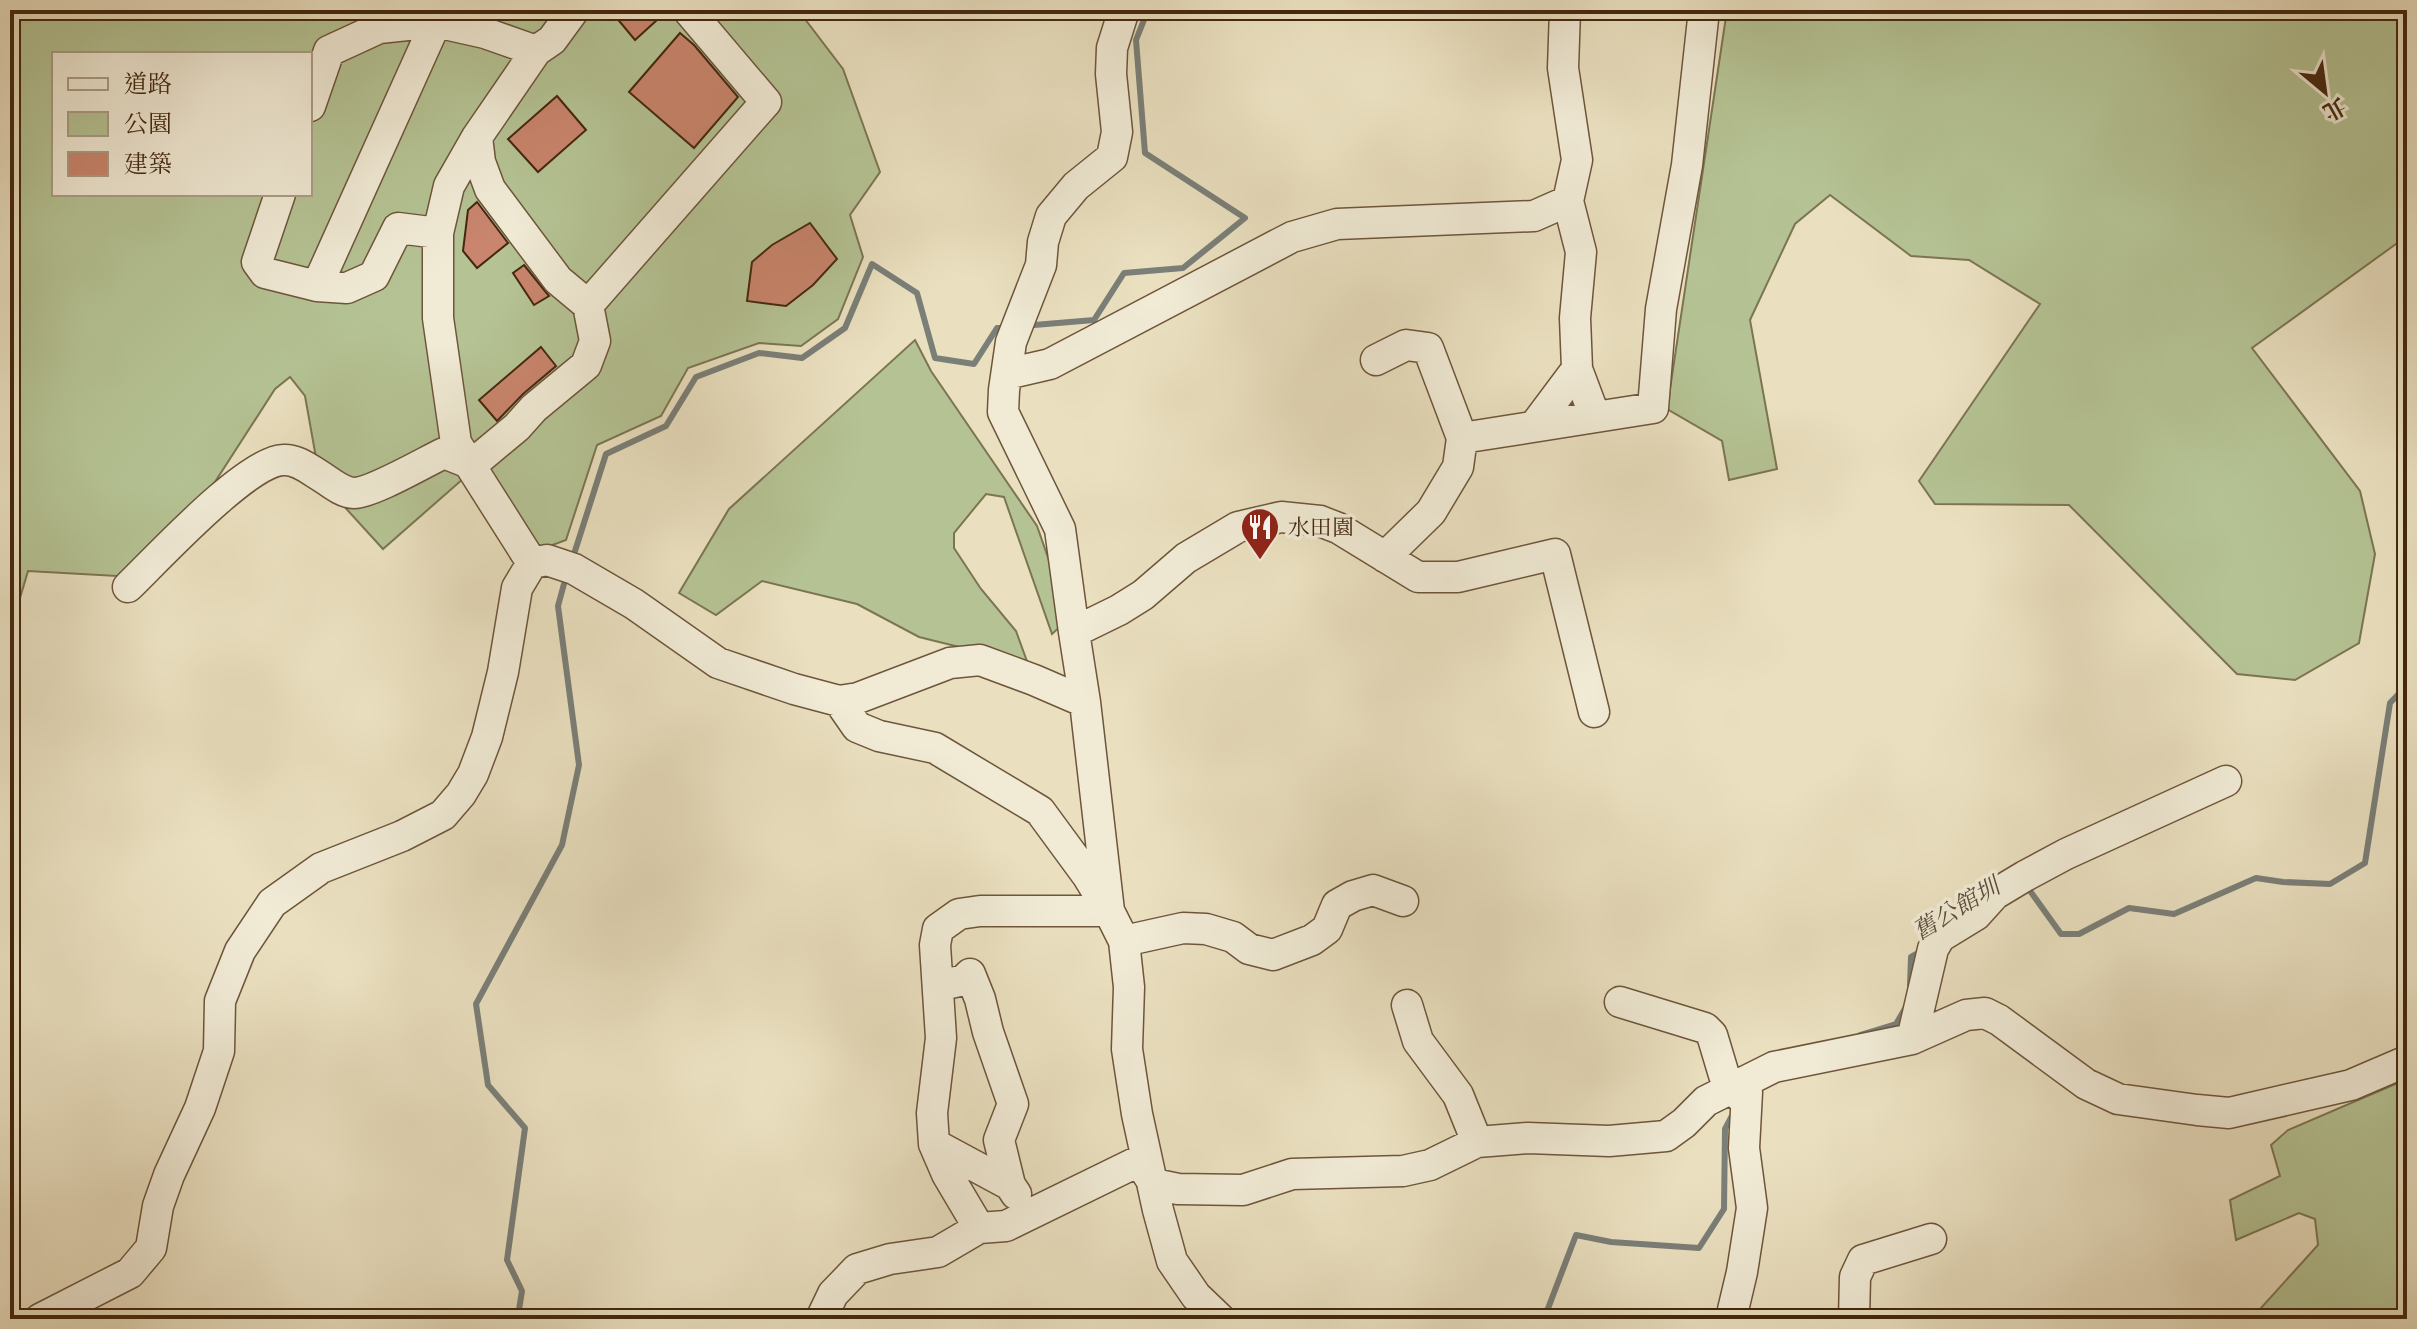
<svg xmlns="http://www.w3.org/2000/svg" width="2417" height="1329" font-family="'Libre Caslon Text','Noto Serif TC',serif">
  <rect width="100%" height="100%" fill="#eae0c0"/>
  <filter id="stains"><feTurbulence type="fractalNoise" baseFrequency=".0025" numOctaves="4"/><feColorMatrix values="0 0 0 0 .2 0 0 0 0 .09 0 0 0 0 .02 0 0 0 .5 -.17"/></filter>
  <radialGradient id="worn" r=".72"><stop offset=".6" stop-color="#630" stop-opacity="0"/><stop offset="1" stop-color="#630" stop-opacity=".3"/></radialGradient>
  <!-- green -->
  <path fill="#b5c394" stroke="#7c7552" stroke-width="2" fill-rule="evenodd" d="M10,10h788l45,59 37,103 -30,43 13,42 -25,62 -37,27 -42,-3 -71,25 -27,48 -64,29 -31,95 -54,20 -48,-82 -81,71 -63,-69 -15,-84 -15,-19 -15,12 -122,189 -125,-7 -18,61zM54,54h256v140h-256z
    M1727,10h680v226l-155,112 108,143 15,63 -16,89 -64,37 -58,-6 -168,-169 -134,-1 -16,-23 121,-177 -71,-44 -58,-4 -81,-61 -35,29 -45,96 27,149 -48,11 -7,-39 -55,-32z
    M915,340l16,31 106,155 16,46 11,51 -12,11 -48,-137 -18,-3 -32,39v15l27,41 35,42 12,33 -109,-27 -62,-33 -95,-23 -46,34 -37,-22 50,-84z
    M2407,1079v240h-156l67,-74 -3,-26 -16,-6 -63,27 -6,-40 50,-24 -9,-31 17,-15z"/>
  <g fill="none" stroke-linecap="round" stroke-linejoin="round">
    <!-- stream -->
    <path stroke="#7a7f78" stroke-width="6" d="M1034,325l60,-5 30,-47 59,-5 62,-50 -100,-65 -9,-113 12,-30
      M575,551l31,-97 60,-28 30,-49 63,-24 43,5 43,-30 27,-64 45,29 18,65 39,6 23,-36h3
      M2024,890l4,-2 33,46h18l50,-26 45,6 82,-36 27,4 47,2 35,-21 25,-160 17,-18
      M1910,985l1,-28 11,-6
      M1860,1035l36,-11 10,-17
      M514,1319l4,-3 4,-25 -15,-31 18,-132 -37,-43 -12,-81 86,-159 17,-80 -21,-159 6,-22
      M1544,1319l32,-84 35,7 88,6 25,-39 1,-80 9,-17"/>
  </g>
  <!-- building -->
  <path fill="#c9856d" stroke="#44270f" stroke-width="2" d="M610,10h58l-33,30z
    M680,33l14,12 44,52 -44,51 -65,-56z
    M557,96l29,34 -48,42 -30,-33z
    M477,202l31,41 -31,25 -14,-17 5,-41z
    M810,223l27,36 -24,26 -27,21 -39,-5 5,-39 20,-17z
    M524,265l25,31 -15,9 -21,-32z
    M541,347l15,19 -33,28 -26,27 -18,-21z"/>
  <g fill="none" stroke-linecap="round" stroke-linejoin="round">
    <defs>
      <path id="minor" d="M310,106l19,-55 50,-23 57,-6 49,11 51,18
        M280,194l-23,68 8,11 52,13 30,2 27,-12 24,-48 40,5
        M1568,201l13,51 -6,66 2,51 18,48
        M317,286l119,-264
        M588,305l178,-203 -78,-92
        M1376,360l30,-15 22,3 34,90
        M1007,374l43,-10 242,-127 45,-13 197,-8 34,-15 9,-41 -14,-92 2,-58
        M1535,425l42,-56
        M1385,557l46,-45 27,-45 4,-29 191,-30 8,-99 26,-144 17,-155
        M532,563l-76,-120 -18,-125v-85l11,-47 28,-49 59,-86 16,-11 22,-30
        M128,587c29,-28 119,-126 155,-127 15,-1 27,10 39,17 9,6 21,16 32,16 18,0 71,-31 90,-40l25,10 12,-6 36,-30 17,-19 52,-43 9,-24 -7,-36 -30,-25 -68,-91 -10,-27 -3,-25
        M1074,632l-14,-103 -57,-117 1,-22 7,-48 30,-77 2,-23 8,-26 25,-30 36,-29 5,-25 -6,-58 1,-26 12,-38
        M839,701l18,26 22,9 56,12 105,63 47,64 22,36h-129l-21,3 -21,15 -3,16 6,93 -9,75 2,31 13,30 32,54
        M1124,941l59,-13 23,1 27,8 16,12 24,6 39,-15 15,-11 10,-24 16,-9 20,-6 30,11
        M938,986l26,-6 6,-6 10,25 8,33 25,72 -14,36 11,45
        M1620,1002l85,26 7,7 12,40 17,22 6,-5 -3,56 8,60 -10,64 -9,38 3,9
        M1407,1005l11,36 40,54 19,47
        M1912,1039l21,-90 7,-12 36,-22 19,-21 30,-18 41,-22 160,-73
        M934,1144l76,41 6,9
        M40,1319l90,-46 21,-25 7,-42 11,-31 31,-67 19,-57 1,-50 20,-50 32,-48 49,-35 81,-32 41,-21 18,-21 12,-20 14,-37 16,-65 14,-84 15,-25 15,-3 27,9 60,35 84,59 76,26 45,12 19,-3 92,-35 30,-3 54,20 51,22
        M821,1319l12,-25 24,-25 33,-10 48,-7 41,-24 27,-2 133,-65 15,23 24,5 65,1 49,-16 111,-3 27,-6 47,-23 51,-4 81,3 57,-5 18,-13 22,-22 68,-34 138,-28 54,-24 19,-2 14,7 87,64 32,15 79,11 32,3 122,-28 56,-24
        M1220,1319l-24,-23 -24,-35 -14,-51 -21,-96 -10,-65 2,-62 -5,-46 -15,-30 -24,-209 -11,-70 45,-22 24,-15 43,-37 52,-31 43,-10 39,4 18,7 80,49h40l97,-23 39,158
        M1854,1319l1,-42 8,-17 68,-21"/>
    </defs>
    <!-- minor casing -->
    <use href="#minor" stroke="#6e553b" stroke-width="33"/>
    <!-- minor -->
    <use href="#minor" stroke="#f1ebd6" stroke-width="30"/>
  </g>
  <!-- icons -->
  <defs>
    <symbol id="restaurant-pin" viewBox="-11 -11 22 30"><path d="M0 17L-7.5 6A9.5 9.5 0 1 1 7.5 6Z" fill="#8f2418" stroke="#f1ebd6"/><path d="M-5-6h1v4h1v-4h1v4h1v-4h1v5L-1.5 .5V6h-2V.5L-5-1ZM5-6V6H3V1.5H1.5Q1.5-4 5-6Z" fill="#fff"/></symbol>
  </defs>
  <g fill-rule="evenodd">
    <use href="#restaurant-pin" x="1238" y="505" width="44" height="60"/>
  </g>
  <g text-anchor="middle" stroke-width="7" stroke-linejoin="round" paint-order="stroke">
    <!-- poi labels -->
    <g font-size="22" fill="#44270f" stroke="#f1ebd6" text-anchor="start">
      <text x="1288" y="535">水田園</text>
    </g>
    <!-- water labels -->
    <g font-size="24" font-style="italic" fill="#5a4c3b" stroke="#f1ebd6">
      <text transform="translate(1956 909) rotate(-31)" y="8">舊公館圳</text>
    </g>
  </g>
  <!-- margin -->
  <rect width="2417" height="1329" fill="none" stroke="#eae0c0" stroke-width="40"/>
  <rect x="12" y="12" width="2393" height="1305" fill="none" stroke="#44270f" stroke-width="4"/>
  <rect x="20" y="20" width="2377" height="1289" fill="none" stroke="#44270f" stroke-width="2"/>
  <!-- legend -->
  <rect x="52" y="52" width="260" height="144" fill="#f1ebd6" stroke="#ac9d86" stroke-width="2"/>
  <rect x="68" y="78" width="40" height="12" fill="#f1ebd6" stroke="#ac9d86" stroke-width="2"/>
  <text x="124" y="92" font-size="24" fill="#44270f">道路</text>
  <rect x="68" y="112" width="40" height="24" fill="#b5c394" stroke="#ac9d86" stroke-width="2"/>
  <text x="124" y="132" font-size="24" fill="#44270f">公園</text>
  <rect x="68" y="152" width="40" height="24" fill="#c9856d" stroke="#ac9d86" stroke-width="2"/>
  <text x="124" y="172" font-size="24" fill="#44270f">建築</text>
  <!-- north arrow -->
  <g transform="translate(2325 92) rotate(151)" stroke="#f1ebd6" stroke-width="6" paint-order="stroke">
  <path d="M0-6L14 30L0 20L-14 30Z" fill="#44270f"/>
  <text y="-12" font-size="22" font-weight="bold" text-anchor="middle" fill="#44270f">北</text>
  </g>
  <rect width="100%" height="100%" filter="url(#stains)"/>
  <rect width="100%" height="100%" fill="url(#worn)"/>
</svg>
